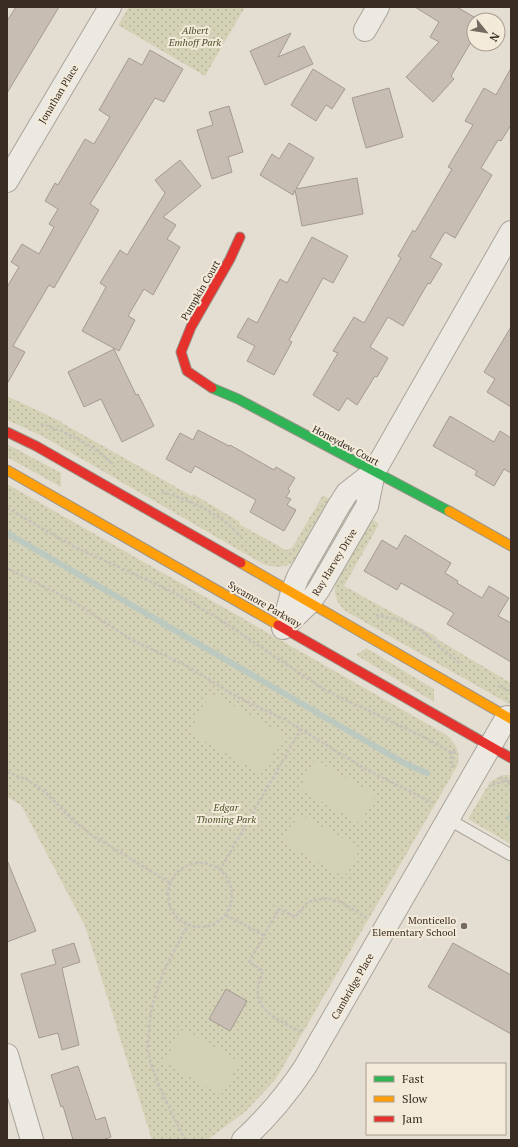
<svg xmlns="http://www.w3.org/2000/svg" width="518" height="1147" font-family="'PT Serif',serif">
  <defs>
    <pattern id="grass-dots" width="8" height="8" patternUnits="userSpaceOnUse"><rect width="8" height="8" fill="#d4d2b6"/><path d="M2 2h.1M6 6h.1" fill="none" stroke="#b7b49c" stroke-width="1.8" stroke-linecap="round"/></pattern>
  </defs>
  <rect width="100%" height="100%" fill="#e4ded2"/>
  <!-- grass -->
  <path fill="url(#grass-dots)" d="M129,7h116l-40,69 -87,-51z
    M7,396l55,26v1l130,73 1,-2 47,28 -1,2 47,26 6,-2 31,-53 8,5c-7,13 -27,55 -38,62 -9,7 -20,5 -30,2l-219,-127 -37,-17z
    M7,444l54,29v14l-54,-30z
    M7,484l438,250c12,10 18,22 10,36l-179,309 -31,33 -38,28h-55l-67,-214 -64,-121 -14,-8z
    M356,498l4,2 -44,76 -3,-1 -1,-2z
    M371,519l8,5 -35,62 93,51v2l74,44v22l-164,-93c-11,-8 -14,-19 -11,-31z
    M366,648l68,41v13l-78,-47z
    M502,775h9v69l-43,-25 22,-37z"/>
  <!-- garden -->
  <path fill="#d4d2b6" d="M211,693l73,42 -22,39 -73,-42z
    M315,760l61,35 -16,28 -61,-34z
    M299,814l61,34 -16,29 -61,-35z
    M183,1029l57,33 -19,33 -57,-33z"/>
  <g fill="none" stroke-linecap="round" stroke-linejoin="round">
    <!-- stream -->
    <path stroke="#bcc9c0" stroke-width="6" d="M7,533l397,230 23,10
      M510,818l1,1"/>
  </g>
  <!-- building -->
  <path fill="#c7bdb3" stroke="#a49a91" d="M16,7h43l-52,86v-72z
    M415,7h42l17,10v20l-23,39 3,3 -21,23 -27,-25 33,-35 -9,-5 9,-15z
    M291,33l-13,24 26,-11 9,18 -48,21 -15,-34z
    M150,50l33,19 -19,33 -9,-4 -65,106 9,6 -45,78 -5,-3 -36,61 12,6 -18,32v-97l12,-20 -8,-5 11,-18 17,10 15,-27 -5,-3 9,-15 -13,-8 10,-18 3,2 27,-46 9,5 16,-27 -11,-7 30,-52 13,7z
    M511,68v57l-10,16 -3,-1 -17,28 11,7 -37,63 -10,-6 -15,25 12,7 -12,20 -2,-1 -25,43 -15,-9 -18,30 18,11 -11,19 -2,-1 -18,29 -10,-7 -8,13 -26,-16 25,-42 -5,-2 21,-34 10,6 37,-65 -3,-2 15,-26 2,2 37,-63 -4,-2 25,-42 -8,-4 19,-33 12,7z
    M313,69l32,20 -13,20 -6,-4 -10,16 -25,-16z
    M389,88l14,49 -37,11 -14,-50z
    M229,106l14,46 -15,5 4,15 -20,7 -15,-49 16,-5 -4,-13z
    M289,143l25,15 -18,31 61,-11 6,36 -61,12 -7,-36 -2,5 -33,-20 12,-21 7,5z
    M180,160l21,26 -38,31 13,8 -9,14 13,8 -27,48 -9,-6 -16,27 7,4 -16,31 -37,-20 24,-44 -6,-4 20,-33 7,5 38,-62 -10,-13z
    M312,237l36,19 -15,27 -10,-5 -34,62 3,2 -18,33 -27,-14 8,-15 -18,-9 11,-19 9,5 23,-44 7,4z
    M511,327v80l-24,-15 8,-13 -11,-7z
    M114,349l22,46 2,-1 16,32 -32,16 -21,-43 -17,8 -16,-35z
    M450,416l44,26 6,-11 11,7v35l-7,-4 -10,17 -19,-11 2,-4 -44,-25z
    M198,430l31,16 1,-1 44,25 2,-3 19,11 -7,11 2,2 -4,6 5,2 -4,6 9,5 -12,21 -34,-19 6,-12 -61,-34 -4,7 -25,-14 14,-26 13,7z
    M405,535l46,28 -6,10 13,8 -1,2 25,15 7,-12 20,12 -11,18 13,7v39l-64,-38 7,-11 -53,-30 -4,7 -33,-19 18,-31 15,9z
    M7,860l29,71 -29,11z
    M74,943l6,19 -18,6 17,77 -17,5 -4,-17 -19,5 -18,-64 35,-10 -4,-14z
    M453,943l58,32v59l-83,-47z
    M226,989l21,12 -17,30 -21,-12z
    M78,1066l18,54 9,-3 6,20 -9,3h-29l-10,-34 -2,1 -10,-32z"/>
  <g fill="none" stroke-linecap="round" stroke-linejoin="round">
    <defs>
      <path id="lane" d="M448,819l63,36"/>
      <path id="street" d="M365,30l13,-23
        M7,181l103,-174
        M287,611l5,-19 6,-15 40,-70 9,-14 27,-21
        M283,628l27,-26 9,-13 48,-83 7,-34 137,-240
        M7,1055l25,85
        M243,1140c25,-23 43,-44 62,-73l202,-350"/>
      <path id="fast" d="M212,388l26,11 211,112"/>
      <path id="slow" d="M7,470l271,155
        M449,511l62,35
        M241,563l270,156"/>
      <path id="jam" d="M212,388l-25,-17 -6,-19 10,-25 39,-68 10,-22
        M7,432l29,14 205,117
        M278,625l233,133"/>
    </defs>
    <!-- lane casing -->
    <use href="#lane" stroke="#aaa39a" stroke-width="13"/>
    <!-- street casing -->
    <use href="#street" stroke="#aaa39a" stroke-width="24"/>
    <!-- fast casing -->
    <use href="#fast" stroke="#99938a" stroke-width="11"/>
    <!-- slow casing -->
    <use href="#slow" stroke="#99938a" stroke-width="11"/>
    <!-- jam casing -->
    <use href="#jam" stroke="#99938a" stroke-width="11"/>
    <!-- path -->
    <path stroke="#c5c0b9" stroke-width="2.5" stroke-dasharray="3 2" stroke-linecap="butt" d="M41,424c27,8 51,21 72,40
      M162,492c31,9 57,21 79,45
      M7,508l66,38 100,46 46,27 106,71 101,48 26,15 5,-1
      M7,568l67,34 58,38 53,25 54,33 45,21 83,51 66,33
      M376,615l23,5 21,10 41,34
      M498,686l13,5
      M451,751l1,17
      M7,772l21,8 17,12 30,30 17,13 78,48
      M500,777l11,8
      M492,785l12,-4h7
      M168 895a32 32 0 1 1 64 0a32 32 0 1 1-64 0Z
      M220,870l81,-141
      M226,915l39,21
      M301,1032c-16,-9 -46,-20 -43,-43 0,-6 3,-12 5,-18l-14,-9 30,-53 16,8 13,-15 19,-4 14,4 26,16
      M185,1140c-13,-28 -30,-57 -37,-88 -1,-6 1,-15 1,-21 2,-40 20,-71 39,-106"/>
    <!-- lane -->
    <use href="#lane" stroke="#ece9e3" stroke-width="11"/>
    <!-- street -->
    <use href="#street" stroke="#ece9e3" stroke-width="22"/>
    <!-- fast -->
    <use href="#fast" stroke="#30b455" stroke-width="9"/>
    <!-- slow -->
    <use href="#slow" stroke="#ff9f0a" stroke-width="9"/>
    <!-- jam -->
    <use href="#jam" stroke="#e5322d" stroke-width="9"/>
  </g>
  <!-- markers -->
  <circle fill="#746a60" stroke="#f3eada" stroke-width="1.5" cx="464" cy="926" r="4"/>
  <g text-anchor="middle" stroke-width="4" stroke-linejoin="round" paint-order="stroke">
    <!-- park labels -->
    <g font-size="10" font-style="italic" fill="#4b532b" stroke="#f3eada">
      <text x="195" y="34">Albert<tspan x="195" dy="12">Emhoff Park</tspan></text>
      <text x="226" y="811">Edgar<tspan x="226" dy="12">Thoming Park</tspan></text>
    </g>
    <!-- street labels -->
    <g font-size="10" fill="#382c23" stroke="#f3eada">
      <text transform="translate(58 94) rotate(-59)" y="4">Jonathan Place</text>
      <text transform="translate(200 290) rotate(-60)" y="4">Pumpkin Court</text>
      <text transform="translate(346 445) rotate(28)" y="4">Honeydew Court</text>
      <text transform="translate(334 562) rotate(-59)" y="4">Ray Harvey Drive</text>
      <text transform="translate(265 604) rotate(30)" y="4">Sycamore Parkway</text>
      <text transform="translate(352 986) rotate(-60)" y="4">Cambridge Place</text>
    </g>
    <!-- poi labels -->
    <g font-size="10" fill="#382c23" stroke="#f3eada" text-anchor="end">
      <text x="456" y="924">Monticello<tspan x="456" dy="12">Elementary School</tspan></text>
    </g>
  </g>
  <!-- border -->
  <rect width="518" height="1147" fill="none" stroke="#382c23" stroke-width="16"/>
  <!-- legend -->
  <rect x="366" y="1063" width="140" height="72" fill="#f3eada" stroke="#a89e91"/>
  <rect x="374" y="1076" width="20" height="6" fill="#30b455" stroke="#a89e91"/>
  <text x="402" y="1083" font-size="12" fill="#382c23">Fast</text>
  <rect x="374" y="1096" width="20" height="6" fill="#ff9f0a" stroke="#a89e91"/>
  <text x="402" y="1103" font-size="12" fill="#382c23">Slow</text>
  <rect x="374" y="1116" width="20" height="6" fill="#e5322d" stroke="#a89e91"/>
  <text x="402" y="1123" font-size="12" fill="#382c23">Jam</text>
  <!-- north arrow -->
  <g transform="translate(486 32) rotate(120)"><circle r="19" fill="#f3eada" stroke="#a89e91"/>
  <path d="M0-3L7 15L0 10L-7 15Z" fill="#746a60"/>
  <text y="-6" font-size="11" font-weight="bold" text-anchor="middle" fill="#382c23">N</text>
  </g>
</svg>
